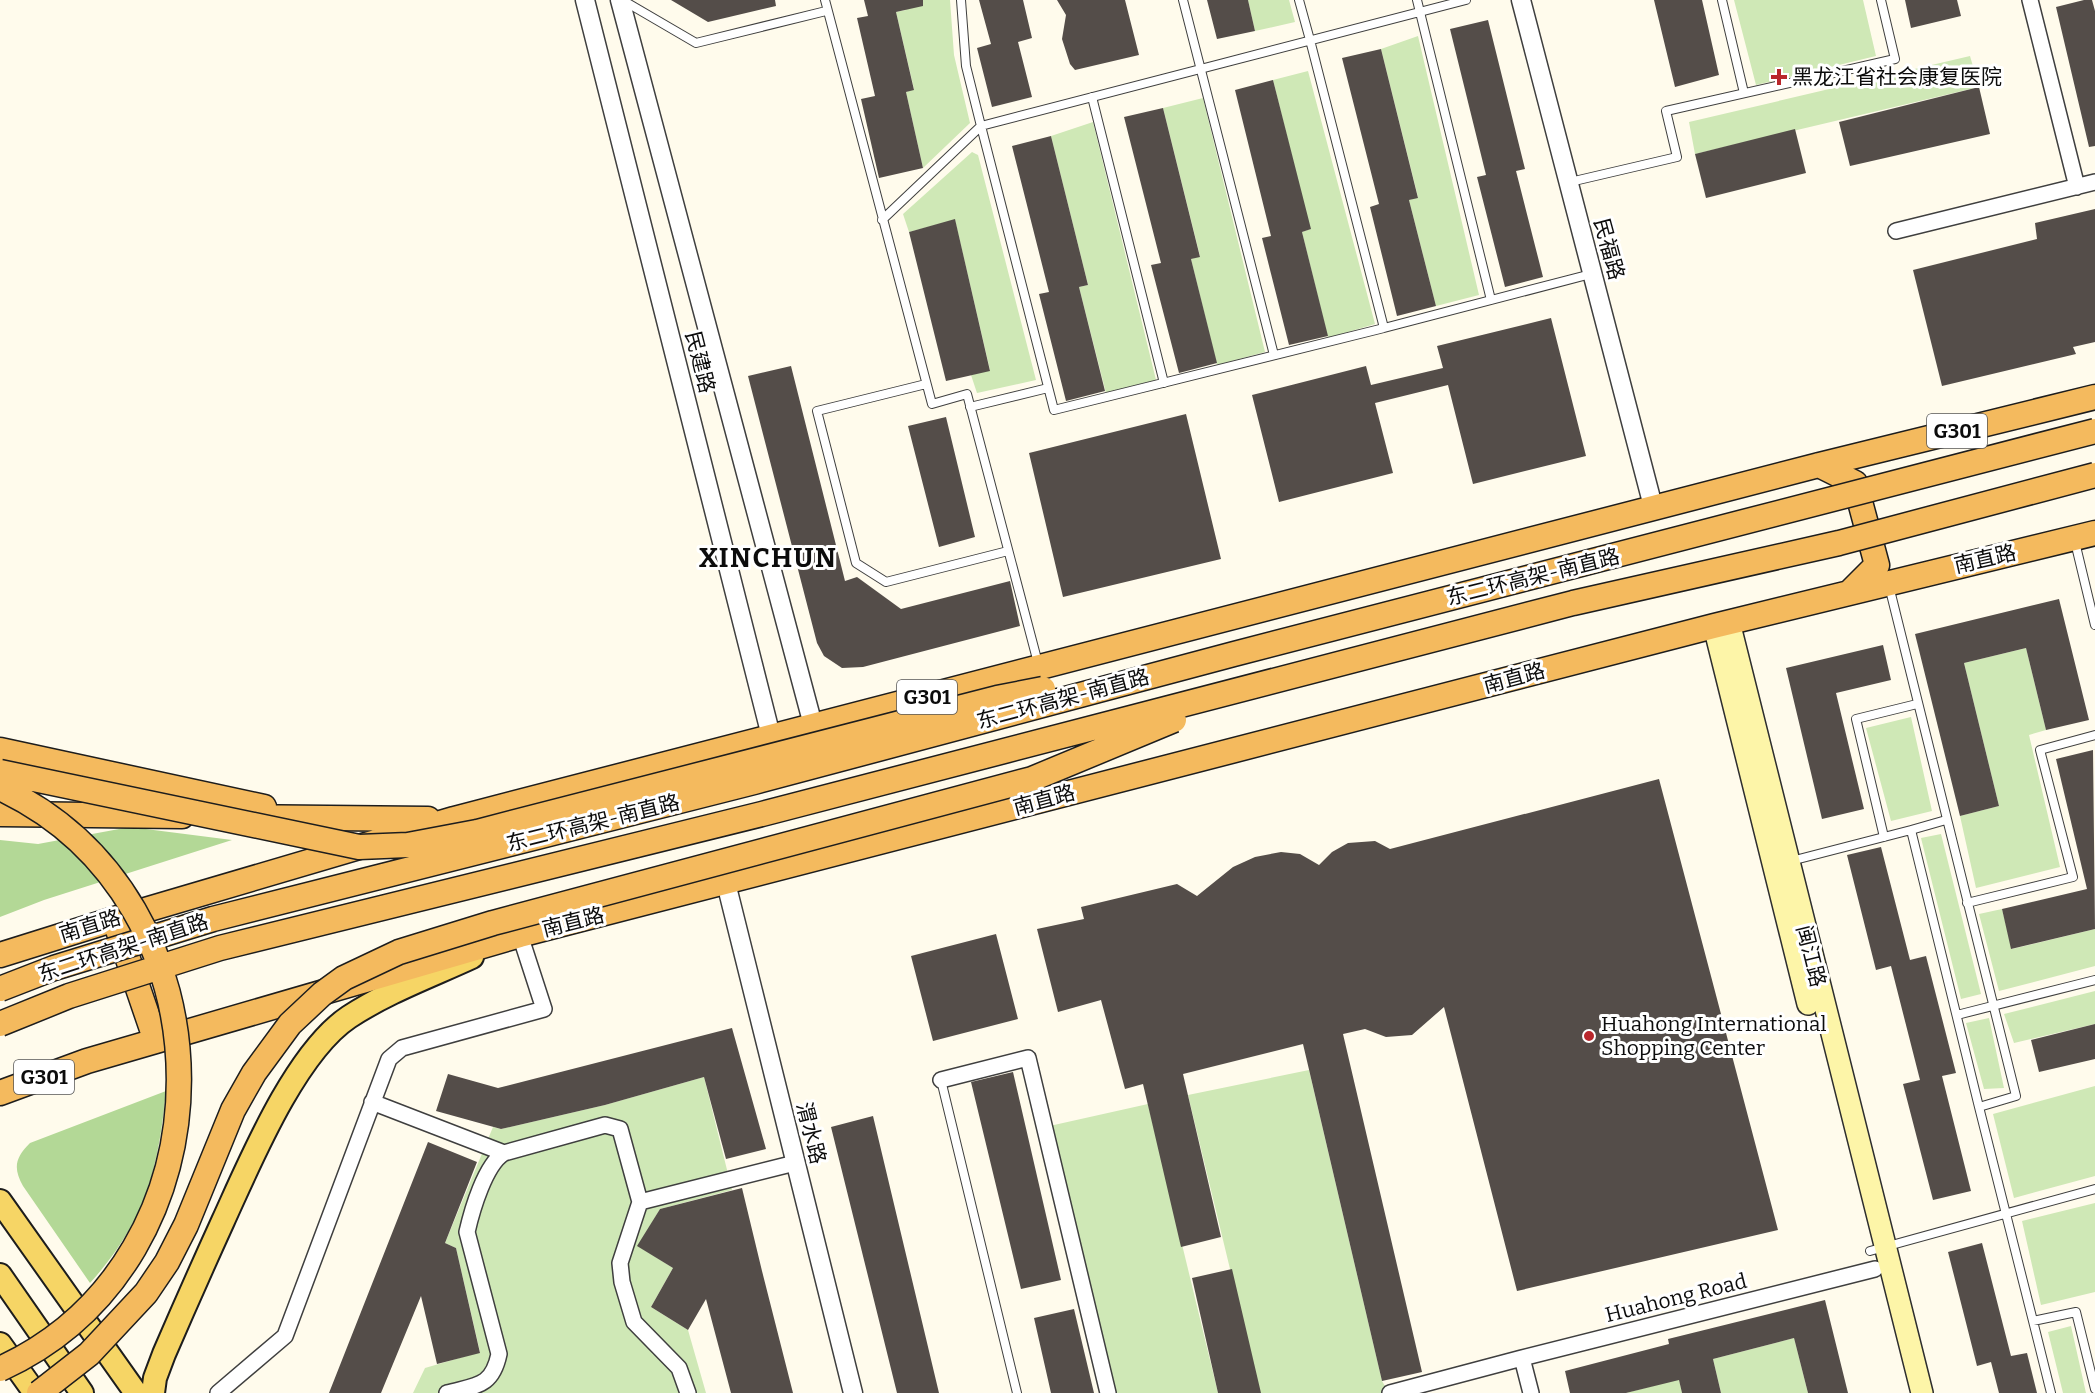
<svg xmlns="http://www.w3.org/2000/svg" width="2095" height="1393" font-family="Bitter,'Noto Sans SC',serif">
  <rect width="100%" height="100%" fill="#fffbec"/>
  <!-- green -->
  <path fill="#cfe8b6" d="M904,0h46l4,55 16,68 -47,45 -17,-76 8,-3 -18,-77 10,-2z
    M1248,0h41l6,22 -40,9z
    M1734,0h129l13,56 -120,29z
    M1418,36l61,259 -43,11 -27,-106 9,-3 -37,-148z
    M1970,56l9,31 -284,67 -6,-32z
    M1308,71l67,253 -47,14 -26,-106 8,-3 -37,-149z
    M1203,98l62,254 -48,13 -26,-106 9,-3 -37,-148z
    M1093,122l63,258 -50,13 -27,-106 9,-2 -37,-149z
    M972,152l6,3 58,225 -59,13 -6,-18 19,-5 -35,-150 -46,12 -6,-18z
    M2026,648l20,82 -17,5 31,132 -84,21 -16,-72 39,-10 -35,-143z
    M1911,717l21,94 -41,10 -25,-93z
    M1941,834l40,160 -20,5 -40,-161z
    M2002,909l10,40 83,-20v37l-96,25 -20,-77z
    M2095,991v33l-81,19 -10,-29z
    M1989,1018l15,70 -20,1 -18,-66z
    M1309,1070l73,311 7,12h-129l-72,-298z
    M704,1077l28,113 -72,19 -22,37 35,22 -22,39 37,23 18,63h-293l12,-25 55,-16 -24,-104 -11,-5 48,-116 8,2 104,-24z
    M2095,1086v90l-81,22 -21,-84z
    M1148,1104l70,289h-110l-63,-266z
    M2095,1203v89l-54,13 -19,-84z
    M2071,1326l15,67h-23l-15,-61z
    M1794,1338l14,55h-87l-8,-34z
    M1679,1379l3,14h-56z"/>
  <!-- forest -->
  <path fill="#b3d896" d="M130,827l102,13 -188,60 -44,17v-77l38,4z
    M166,1091c-8,80 -21,131 -76,192l-67,-97c-10,-18 -8,-28 7,-43z"/>
  <!-- building -->
  <path fill="#544d49" d="M671,0h104l1,6 -68,16z
    M864,0h59v6l-27,6 18,78 -8,2 17,76 -44,10 -18,-79 14,-3 -18,-78 11,-2z
    M979,0h44l9,38 -14,4 14,55 -40,10 -15,-59 14,-4z
    M1057,0h68l14,55 -64,15 -5,-6 -8,-25 4,-24z
    M1207,0h41l7,31 -38,8z
    M1654,0h48l17,75 -44,12z
    M1905,0h52l4,16 -50,12z
    M2084,0h8l3,11v135l-6,1 -33,-140z
    M1488,20l37,149 -9,2 27,106 -38,10 -28,-110 9,-2 -36,-146z
    M1381,49l37,149 -9,2 27,106 -39,10 -27,-109 9,-3 -37,-146z
    M1273,80l38,149 -9,3 26,104 -39,9 -27,-107 9,-2 -36,-146z
    M1979,87l11,47 -140,32 -11,-44z
    M1163,108l37,149 -9,2 26,104 -38,10 -28,-108 10,-2 -37,-146z
    M1795,129l11,44 -100,25 -11,-44z
    M1051,136l37,149 -9,2 26,104 -39,10 -27,-107 10,-2 -37,-146z
    M2095,209v133l-22,5 3,7 -134,32 -29,-116 124,-31 -2,-16z
    M955,219l35,152 -44,10 -37,-149z
    M1551,318l35,138 -113,28 -25,-99 -73,18 18,70 -114,29 -27,-107 114,-29 5,19 72,-17 -6,-22z
    M791,366l54,215 12,-4 44,32 109,-28 10,45 -157,41 -21,1 -18,-12 -7,-13 -69,-267z
    M1186,414l35,145 -158,38 -34,-144z
    M946,417l29,120 -36,10 -31,-121z
    M2059,599l30,121 -43,10 -20,-82 -62,15 35,143 -39,10 -45,-182z
    M1883,645l8,35 -55,13 28,116 -42,10 -36,-151z
    M2093,750l2,179 -84,20 -9,-40 85,-20 -31,-130z
    M1659,779l119,451 -261,61 -73,-284 -32,28 -26,2 -21,-8 -22,5 79,338 -40,9 -79,-337 -120,30 38,163 -40,10 -38,-163 -18,5 -24,-89 -43,12 -21,-83 47,-10 -3,-12 96,-23 20,12 36,-29 22,-10 26,-5 19,2 19,11 13,-13 16,-9 27,-2 15,8z
    M1881,847l29,113 16,-4 30,117 -14,3 29,115 -38,9 -30,-116 17,-4 -29,-114 -15,4 -29,-115z
    M996,934l22,85 -85,22 -22,-85z
    M2095,1024v35l-56,13 -8,-32z
    M732,1028l34,121 -40,10 -22,-82 -99,28 -104,24 -65,-18 12,-37 50,14z
    M1013,1072l48,208 -40,9 -50,-207z
    M873,1116l66,277h-42l-66,-266z
    M428,1142l49,20 -32,81 11,5 24,105 -43,11 -16,-68 -40,97h-52z
    M742,1188l20,83 31,122h-62l-25,-94 -18,31 -37,-23 22,-39 -36,-22 23,-37z
    M1982,1243l29,113 16,-3 10,40h-38l-8,-31 -14,4 -29,-114z
    M1232,1269l29,124h-43l-26,-115z
    M1825,1300l23,93h-40l-14,-55 -81,21 8,34h-39l-3,-13 -53,13h-56l-5,-22 104,-27 -1,-5z
    M1074,1309l20,84h-43l-17,-75z"/>
  <g fill="none" stroke-linecap="round" stroke-linejoin="round">
    <defs>
      <path id="service" d="M825,0l107,404 35,-10 71,269
        M1183,0l91,355
        M1299,0l11,40 74,288 -330,82 -73,-284c162,-42 323,-84 485,-126
        M1417,0l74,300
        M1722,0l22,93
        M624,1l72,42 130,-32
        M1092,97l72,286
        M1570,182l107,-25 -11,-46 229,-52 -14,-59
        M882,220l99,-94 -15,-60 -5,-66
        M1384,328l207,-54
        M926,384l-109,27 39,152 30,19 122,-31
        M970,407l78,-19
        M2075,542l20,83
        M1889,586l127,510 -37,11 54,214 43,-9 19,77
        M1911,830l35,-10
        M1884,837l-28,-118 61,-15
        M1791,861l120,-31 68,277
        M1967,903l106,-26 -33,-127 55,-15
        M1957,1015l138,-35
        M941,1080l76,313
        M1870,1251l225,-62
        M2033,1321l18,72"/>
      <path id="minor" d="M2030,0l47,187
        M1896,231l199,-49
        M941,1080l87,-22 80,335
        M372,1102l132,51
        M640,1202l155,-39
        M218,1393l67,-57 104,-277 13,-11 142,-39 -24,-74
        M447,1393c30,-8 45,-6 52,-39l-32,-122c5,-22 18,-67 37,-79l101,-28 15,4 20,73 -20,61 2,19 12,40 45,46 9,25
        M1390,1393l132,-35
        M1531,1393l-9,-35 353,-89"/>
      <path id="tertiary" d="M585,0l186,736
        M620,0l193,725
        M1521,0l133,510
        M726,883l127,510"/>
      <path id="secondary" d="M1729,622l193,771
        M1714,626l94,378"/>
      <path id="primary" d="M0,1201l136,192
        M0,1275l82,118
        M0,1344l35,49
        M153,1393l2,-15 9,-24c19,-44 39,-89 59,-133 27,-59 72,-168 126,-204 38,-25 82,-41 123,-60"/>
      <path id="trunk" d="M1819,465l36,18 22,82 -27,27
        M0,750l264,57
        M0,814l182,2
        M240,817l188,2
        M117,927l39,114
        M0,955l115,-36 339,-100 1365,-354 276,-68
        M0,1093l87,-32 433,-126 1194,-309 381,-93"/>
    </defs>
    <!-- service casing -->
    <use href="#service" stroke="#3f3f3f" stroke-width="10"/>
    <!-- minor casing -->
    <use href="#minor" stroke="#3f3f3f" stroke-width="18"/>
    <!-- tertiary casing -->
    <use href="#tertiary" stroke="#3f3f3f" stroke-width="21"/>
    <!-- secondary casing -->
    <use href="#secondary" stroke="#2e2e2e" stroke-width="24"/>
    <!-- primary casing -->
    <use href="#primary" stroke="#1d1d1d" stroke-width="26"/>
    <!-- trunk casing -->
    <use href="#trunk" stroke="#1d1d1d" stroke-width="27"/>
    <!-- service -->
    <use href="#service" stroke="#fff" stroke-width="8"/>
    <!-- minor -->
    <use href="#minor" stroke="#fff" stroke-width="15"/>
    <!-- tertiary -->
    <use href="#tertiary" stroke="#fff" stroke-width="18"/>
    <!-- secondary -->
    <use href="#secondary" stroke="#fdf5a8" stroke-width="21"/>
    <!-- primary -->
    <use href="#primary" stroke="#f6d565" stroke-width="22"/>
    <!-- trunk -->
    <use href="#trunk" stroke="#f4ba5e" stroke-width="24"/>
    <defs>
      <path id="trunk-bridge" d="M0,772l359,75 49,-2 69,-13 520,-134 46,-9
        M0,788c238,111 239,472 0,581
        M0,989l54,-21 159,-49 541,-137 480,-128 861,-223
        M0,1024l69,-28 151,-48 542,-134 811,-211 266,-60 256,-68
        M39,1393l50,-39 57,-61 21,-31 19,-37 47,-115 21,-37 36,-49 32,-30 22,-16 55,-26 94,-29 539,-144 142,-59"/>
    </defs>
    <!-- trunk-bridge casing -->
    <use href="#trunk-bridge" stroke="#1d1d1d" stroke-width="27" stroke-linecap="butt"/>
    <!-- trunk-bridge -->
    <use href="#trunk-bridge" stroke="#f4ba5e" stroke-width="24"/>
  </g>
  <!-- markers -->
  <g fill="#b9272c" stroke="#fff" stroke-width="2">
    <path d="M1776 68h6v6h6v6h-6v6h-6v-6h-6v-6h6z"/>
    <circle cx="1589" cy="1036" r="6"/>
  </g>
  <g text-anchor="middle" stroke-width="6" stroke-linejoin="round" paint-order="stroke">
    <!-- shield labels -->
    <g fill="#fff" stroke="#555" stroke-width="1.5">
      <rect x="1927" y="414" width="60" height="34" rx="4.5"/>
      <rect x="897" y="680" width="60" height="34" rx="4.5"/>
      <rect x="14" y="1060" width="60" height="34" rx="4.5"/>
    </g>
    <g font-size="20" font-weight="bold" fill="#0c0c0c">
      <text x="1957" y="438">G301</text>
      <text x="927" y="704">G301</text>
      <text x="44" y="1084">G301</text>
    </g>
    <!-- poi labels -->
    <g font-size="21" fill="#0c0c0c" stroke="#fff" text-anchor="start">
      <text x="1792" y="84">黑龙江省社会康复医院</text>
      <text x="1601" y="1031">Huahong International<tspan x="1601" dy="24">Shopping Center</tspan></text>
    </g>
    <!-- street labels -->
    <g font-size="21" fill="#0c0c0c" stroke="#fff">
      <text transform="translate(1609 249) rotate(75)" y="7">民福路</text>
      <text transform="translate(700 362) rotate(76)" y="7">民建路</text>
      <text transform="translate(1985 559) rotate(-13)" y="7">南直路</text>
      <text transform="translate(1533 577) rotate(-14)" y="7">东二环高架-南直路</text>
      <text transform="translate(1514 678) rotate(-15)" y="7">南直路</text>
      <text transform="translate(1063 699) rotate(-15)" y="7">东二环高架-南直路</text>
      <text transform="translate(1044 800) rotate(-15)" y="7">南直路</text>
      <text transform="translate(593 823) rotate(-14)" y="7">东二环高架-南直路</text>
      <text transform="translate(573 922) rotate(-14)" y="7">南直路</text>
      <text transform="translate(90 926) rotate(-17)" y="7">南直路</text>
      <text transform="translate(123 948) rotate(-18)" y="7">东二环高架-南直路</text>
      <text transform="translate(1811 956) rotate(76)" y="7">闽江路</text>
      <text transform="translate(811 1133) rotate(76)" y="7">渭水路</text>
      <text transform="translate(1676 1298) rotate(-14)" y="7">Huahong Road</text>
    </g>
    <!-- district labels -->
    <g font-size="27" font-weight="bold" letter-spacing="1.5" fill="#0c0c0c" stroke="#fff">
      <text x="768" y="567">XINCHUN</text>
    </g>
  </g>
</svg>
